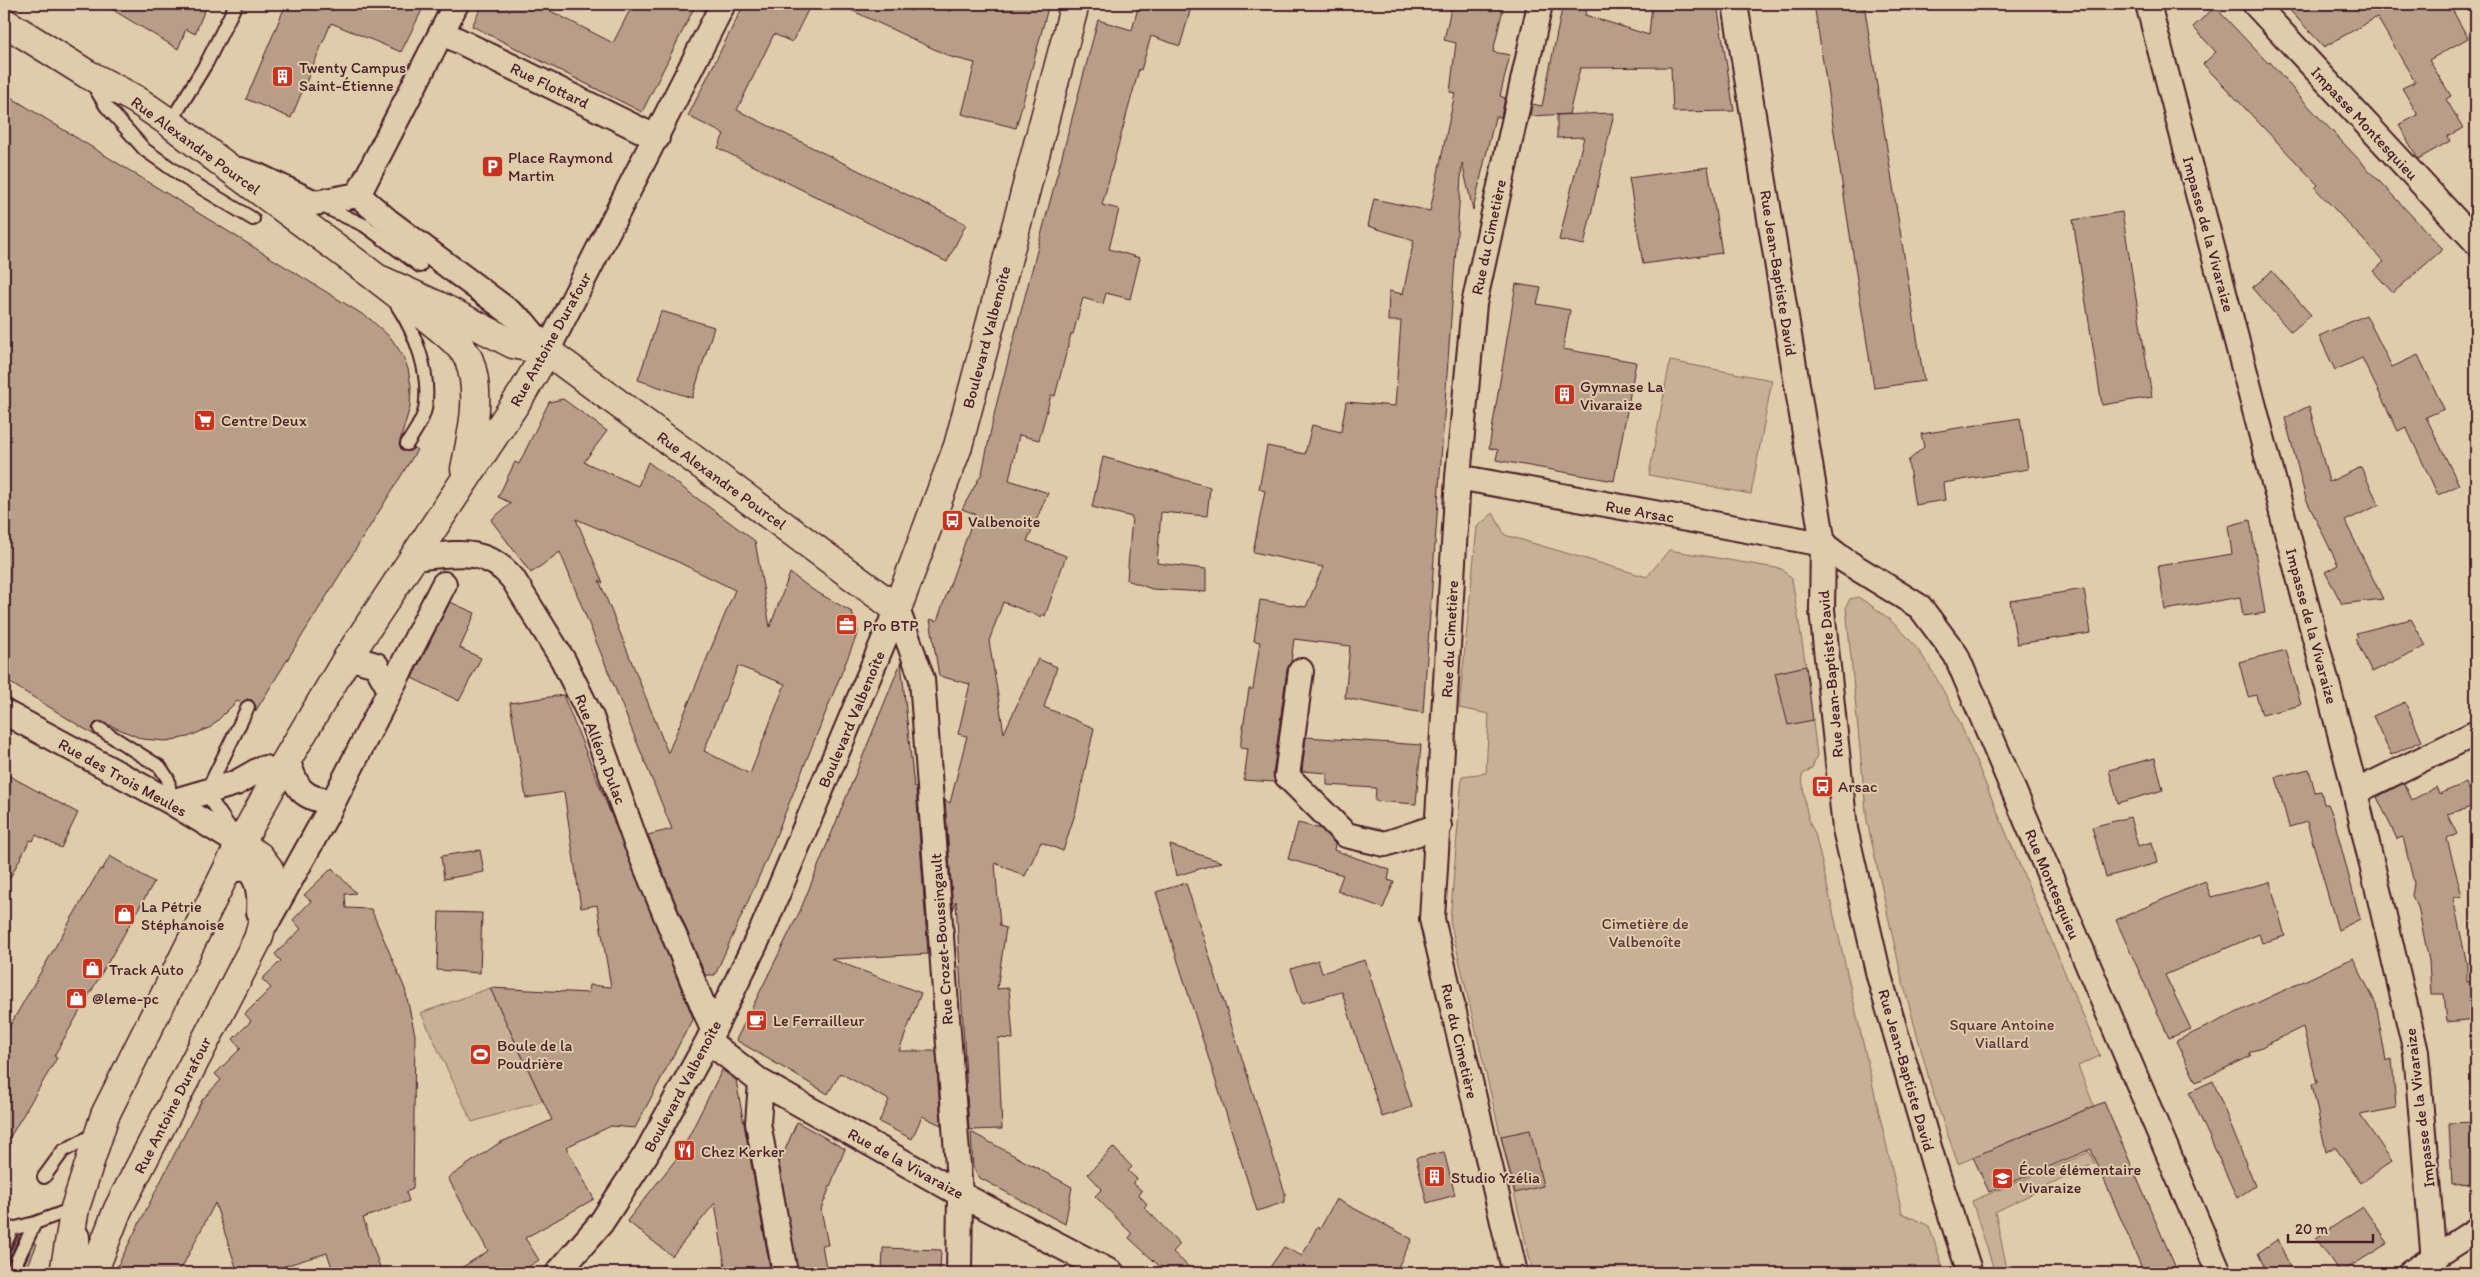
<svg xmlns="http://www.w3.org/2000/svg" width="2480" height="1277" font-family="Itim,sans-serif">
  <rect width="100%" height="100%" fill="#dfccaa"/>
  <filter id="ink" filterUnits="userSpaceOnUse"><feTurbulence type="fractalNoise" baseFrequency=".02" numOctaves="2"/><feDisplacementMap in="SourceGraphic" scale="10" xChannelSelector="R" yChannelSelector="G"/><feConvolveMatrix kernelMatrix="1 2 1 2 8 2 1 2 1" color-interpolation-filters="sRGB"/></filter>
  <g filter="url(#ink)">
    <!-- green -->
    <path fill="#c7b095" stroke="#886860" d="M1670,361l102,19 -21,114 -102,-19z
      M1493,513l12,22 142,42 22,-27 113,19 10,10 14,88 11,88 -5,13 -10,7c2,19 3,42 13,58l87,380 27,13 16,47h-412l-83,-352 12,-145 24,-3 3,-59 -30,-6 18,-181z
      M1858,597c54,33 70,65 99,119l143,340 -22,10 16,40 -136,58 -26,-74 -30,-111 -35,-158 -21,-214 4,-8z
      M490,988l53,113 -71,21 -51,-109z
      M2090,1152l5,11 -100,49 13,61h-13l-23,-72z"/>
    <!-- building -->
    <path fill="#b89e89" stroke="#4a1f2b" fill-rule="evenodd" d="M103,4h104l-12,30 -9,-5 -8,20z
      M286,4h139l-24,48 -70,-29 -40,95 -45,-19z
      M483,4h54l76,39 20,-39h63l-54,108 -170,-86z
      M744,4h67l-19,38 -18,-8 -37,76 229,114 -19,38 -229,-114 6,-14 -36,-18z
      M838,4h57l16,7 4,-7h15l21,7 2,-7h96l-33,124 -54,-14 13,-51 -24,-6z
      M1139,4h53l-12,42 -29,-10 -10,34 -2,-1 -37,136 17,4 -10,40 31,9 -10,41 -24,-6 -3,11 -20,-6 -10,36h-2l-16,62 -4,-1 -12,45 -20,-5 -10,45 39,13 -21,48 39,15 -21,60 -3,-2 -1,3 -38,-15 -14,39 15,92 34,-74 19,8 -13,40 50,21 -18,83 -13,40 -22,-9 -16,34 -30,-13 5,63 6,2 -9,61 12,-1 4,51 -15,-1 4,91 -33,1 -13,-229 -3,9 -8,-110 5,3 17,-67 -9,-2 12,-50 -31,-8 -9,-57 7,2 38,-107 -13,-5 20,-36 14,-67 102,-386 34,10z
      M1452,4h52l-11,48 17,3 -10,41 5,2 -4,19h-6l-22,93 -11,-47 -39,550 -78,-15 5,-52 -56,-7 -3,23 -4,7 -14,105 2,8 -31,-2 4,-31 -8,-1 9,-59h4l7,-47 -6,-1 6,-41 46,7 17,-40 -70,-15 12,-61 -6,-2 8,-43 38,8 7,-29 29,7 5,-30 49,4 6,-85h-13l1,-30 14,3 11,-54 -46,-14 6,-27 56,12 25,-118 -5,-1 6,-49 -12,-3z
      M1563,4h25l-3,11 64,20 3,-31h65l17,107 -61,1 -2,-45 -91,1 -11,46 -39,2 2,-12 10,2z
      M1814,4h50l60,377 -50,7z
      M2284,4h165l19,34 -39,22 22,36 -5,3 17,29 -15,8 2,5 -32,18 -19,-34 19,-10 -16,-27 13,-6 -38,-65 -53,30z
      M2215,7l53,56 2,-1 29,34 144,153 -50,44 -20,-22 11,-9 -69,-74 3,-3 -115,-121 13,-12 -23,-25z
      M4,93l366,226 21,19 12,18 5,13 3,17 -1,21 -11,37 4,7h7l4,-3 3,2 -162,262 1,-6 -4,-6 -5,-1 -6,4 -4,-2 -26,26 -23,10 -22,4 -24,-2 -42,-18 -4,1 -4,6 4,8 -92,-57z
      M1614,113l-30,132 -25,-5 25,-103 -27,1v-23z
      M1708,167l14,86 -79,11 -14,-86z
      M2122,212l30,185 -50,8 -29,-185z
      M2272,271l39,44 -20,17 -39,-44z
      M1516,284l25,4 -4,16 33,6 -7,39 73,13 -22,119 -118,-21 2,-10 -9,-2z
      M661,311l53,16 -22,71 -54,-18z
      M2366,315l26,52 26,-12 26,54 -18,8 33,68 -21,10 -32,-68 -8,4 -36,-73 -27,12 -16,-34z
      M563,399l44,32 -23,31 54,24 10,-24 107,79 15,86 20,-54 23,17 39,22 6,20 -93,231 -50,112h-10l-57,-140 24,-6 -112,-277 -29,21 -40,-53 20,-17 -13,-6 17,-35 4,2 30,-62zM576,519l100,42 59,29 -67,163 -69,-173 4,3zM738,666l47,18 -35,90 -46,-23z
      M2309,406l20,76 32,-15 18,38 -34,16 38,78 -41,5 -17,-32 13,-7 -32,-66 -21,-81z
      M2020,418l8,51 -85,14 2,17 -30,5 -7,-44 16,-14 -3,-13z
      M1103,457l107,30 -3,29 -46,-4 -4,51 49,6v23l-54,-3 -25,-9 5,-63 -40,-10z
      M2250,520l15,93 -22,3 -3,-19 -75,13 -7,-44 74,-12 -4,-28z
      M2084,589l7,44 -74,11 -7,-43z
      M450,602l25,11 -15,35 21,10 -22,43 -47,-23z
      M2411,619l15,27 -54,26 -17,-33 3,-2 -2,-4z
      M2286,650l15,55 -39,10 -6,-20 -8,2 -9,-35z
      M901,662l13,125 2,1 12,166 -97,5 90,34 -22,58h37l5,74 -19,-9 -10,23 -33,-17 10,-22 -49,-27 -12,21 -92,-54 64,-129z
      M1806,666l7,54 -25,5 -13,-52z
      M563,695l130,323 -58,110 -24,-2 -45,21 28,52 -69,39 14,22 -20,13h-66l35,-22 -40,-73 51,-35 53,-23 -62,-132 98,5 1,-8 22,2 -14,-82 -16,3 -17,-116 -38,6 -16,-95z
      M2405,702l17,39 -31,14 -18,-39z
      M1306,737l115,8 -5,59 -41,-3 1,-13 -49,-3v-12l-25,-2z
      M2155,758l8,32 -45,13 -9,-33z
      M2309,769l6,23 6,-1 3,13h4l5,12 27,103 -22,11 -31,-108 -18,5 -13,-50z
      M4,773l74,40 -17,35 -25,-13 -3,6 -3,-1 -26,49z
      M2404,783l8,17 24,-13 3,7 27,-11 10,21v2l-29,8 10,20 -10,5 15,57 -9,2 14,67v17l9,-1v38l-29,3 -3,-28h-13l-2,-33 -11,-54 -6,-11 2,-13 -11,-46 -6,2 -20,-42z
      M2130,817l8,29 14,-4 5,21 -51,14 -14,-50z
      M1298,823l23,6 14,15 -1,6 56,20 -2,10 6,2 -11,26 -46,-17 6,-16 -55,-16z
      M1170,845l52,17 -46,14z
      M480,850l4,22 -40,7 -3,-23z
      M110,856l44,26 -100,174 3,2 -53,89v-111l96,-167 2,1z
      M332,868l24,25 -11,1 1,14 25,1 34,80 10,46 -2,154 -7,3 3,9 -46,17 19,55h-48l-7,-20 -46,14 2,6h-45l-23,-70 -36,70h-65l88,-173 19,-20 -6,-6 26,-26 -8,-9 18,-18 -6,-7 26,-26 -9,-9 19,-18 -6,-7 26,-25 -8,-9 18,-19 -7,-6z
      M2205,881l6,16 59,-15 15,54 -23,7 -3,-9 -94,41 26,54 -22,9 -53,-118z
      M1186,883l99,310v9l-28,9 -101,-319z
      M439,912l43,1 -2,60 -43,-3z
      M2353,958l23,46 10,57 6,-2 4,49 -36,7 32,46 -31,22 -26,-36 -9,5 -14,-68 5,-1 -14,-56 -54,26 2,3 -55,26 -20,-41z
      M1318,960l4,13 43,-13 47,147 -30,10 -40,-125 -40,11 -11,-34z
      M722,1070l14,10 35,193h-45l-11,-70 -43,53 -45,-35 58,-73 -3,2z
      M2213,1081l42,105 -18,12 -48,-106z
      M2104,1102l74,171h-34l-53,-124 -102,43 -16,-35z
      M797,1122l48,27 -24,60 7,36h-6l5,28h-29l-19,-109z
      M2475,1122l1,62 -24,1 -3,-62z
      M1530,1130l13,56 -28,7 -14,-57z
      M971,1132l101,55 -7,37 -85,-46 -7,-10z
      M1113,1147l19,20 -4,4 9,8 -4,4 9,8 -3,4 8,9 -3,3 36,37 -7,8 19,18 -3,3h-22l-38,-35 3,-4 -37,-38 7,-7 -14,-15z
      M1444,1152l11,43 -28,8 -11,-45z
      M1336,1199l76,40 -17,34h-129l18,-26 18,9 15,-29 3,2z
      M2363,1207l25,36 -48,30 -24,-35z
      M18,1236l1,1 -15,32v-15l7,-4z
      M2278,1239l14,34h-25l-9,-20z
      M34,1243l3,1 -12,29h-5z
      M883,1248l58,2 -1,23h-58z"/>
    <g fill="none" stroke-linecap="round" stroke-linejoin="round">
      <defs>
        <path id="lane" d="M92,83l14,23 39,44 40,28 68,41
          M170,123l37,-61 29,-58
          M320,205l44,20 56,41
          M397,305c19,29 34,69 28,104 -2,12 -12,25 -18,35
          M100,729l60,38 8,12 3,23
          M234,834l-28,-41 42,-86
          M44,1177l19,-26 34,-18
          M4,1246l8,-17 23,-6
          M11,1273l24,-50 40,-15"/>
        <path id="street" d="M1735,4l88,540 -1,66 23,219 34,147 55,188 36,109
          M2148,4l202,767 66,281 19,221
          M2255,4l221,238
          M443,33l214,105
          M240,170l18,6 57,27 43,-8 98,-191
          M358,195l30,26 135,101 24,29 176,-347
          M1458,477l365,67 21,16 76,47 36,48 263,618
          M412,558c40,-3 72,-14 101,21l50,81 28,57 44,123 78,190
          M897,609l25,70 38,515 -1,79
          M348,657l28,8 13,23
          M1301,671l-14,105 59,59 39,9 54,-18
          M4,712l167,90 69,42
          M287,759c9,28 14,41 46,42
          M2355,792l121,-59
          M171,802l65,-19 23,-13 6,-2 14,5
          M228,870l17,-2c14,8 15,29 14,44
          M267,922l59,-106 118,-232
          M708,1041l53,41 199,112 152,79
          M761,1082l-3,41 27,150
          M77,1237l1,36
          M558,1273l43,-50 45,-69 62,-113 55,-113 134,-319
          M1515,1273l-83,-354 26,-442 16,-173 66,-300
          M2410,1273l66,-43"/>
        <path id="secondary" d="M4,22l83,52 48,25 35,24c80,63 165,121 245,185 15,13 47,34 54,52 13,35 3,74 -4,109
          M381,280l62,28 70,36 34,7 350,258 61,-163 117,-442
          M64,1273l11,-65 30,-93 135,-271 39,-71 69,-116 175,-265 24,-41
          M93,1273l25,-64 140,-270 10,-36 1,-34 -10,-13 -19,-12"/>
      </defs>
      <!-- lane casing -->
      <use href="#lane" stroke="#4a1f2b" stroke-width="16"/>
      <!-- street casing -->
      <use href="#street" stroke="#4a1f2b" stroke-width="28"/>
      <!-- secondary casing -->
      <use href="#secondary" stroke="#4a1f2b" stroke-width="31"/>
      <!-- lane -->
      <use href="#lane" stroke="#dfccaa" stroke-width="12"/>
      <!-- street -->
      <use href="#street" stroke="#dfccaa" stroke-width="24"/>
      <!-- secondary -->
      <use href="#secondary" stroke="#dfccaa" stroke-width="28"/>
    </g>
  </g>
  <!-- icons -->
  <defs>
    <symbol id="building-square" viewBox="-11 -11 22 22"><rect x="-9" y="-9" width="18" height="18" rx="4" fill="#c8321e" stroke="#dfccaa"/><path d="M-4-6H4V6H1V3H-1V6H-4ZM-2.5-4.3h1.7v1.8h-1.7ZM.8-4.3h1.7v1.8H.8ZM-2.5-1h1.7V.8h-1.7ZM.8-1h1.7V.8H.8Z" fill="#fff"/></symbol>
    <symbol id="parking-square" viewBox="-11 -11 22 22"><rect x="-9" y="-9" width="18" height="18" rx="4" fill="#c8321e" stroke="#dfccaa"/><path d="M-3.5-5.5H1a3.5 3.5 0 0 1 0 7H-1V5.5H-3.5ZM-1-3.4V-.6H.8a1.4 1.4 0 0 0 0-2.8Z" fill="#fff"/></symbol>
    <symbol id="supermarket-square" viewBox="-11 -11 22 22"><rect x="-9" y="-9" width="18" height="18" rx="4" fill="#c8321e" stroke="#dfccaa"/><path d="M-6-5.5h2.5l.6 2H6L4.5 2H-2.5L-4.4-4H-6ZM-1.5 3.2a1.3 1.3 0 1 0 .1 0ZM3 3.2a1.3 1.3 0 1 0 .1 0Z" fill="#fff"/></symbol>
    <symbol id="bus-square" viewBox="-11 -11 22 22"><rect x="-9" y="-9" width="18" height="18" rx="4" fill="#c8321e" stroke="#dfccaa"/><path d="M-5-6H5V4H4V6H2V4H-2V6H-4V4H-5ZM-3.5-4V0h7V-4ZM-3.5 1.2v1.5H-2V1.2ZM2 1.2v1.5H3.5V1.2Z" fill="#fff"/></symbol>
    <symbol id="office-square" viewBox="-11 -11 22 22"><rect x="-9" y="-9" width="18" height="18" rx="4" fill="#c8321e" stroke="#dfccaa"/><path d="M-6-3h4V-5.5h4V-3h4V5H-6ZM-1-4.5V-3h2v-1.5ZM-6 0V1H6V0Z" fill="#fff"/></symbol>
    <symbol id="shop-square" viewBox="-11 -11 22 22"><rect x="-9" y="-9" width="18" height="18" rx="4" fill="#c8321e" stroke="#dfccaa"/><path d="M-5-2.5h2.3a2.7 3.5 0 0 1 5.4 0H5L5.5 6h-11ZM-1.5-2.5h3a1.5 2.3 0 0 0-3 0Z" fill="#fff"/></symbol>
    <symbol id="cafe-square" viewBox="-11 -11 22 22"><rect x="-9" y="-9" width="18" height="18" rx="4" fill="#c8321e" stroke="#dfccaa"/><path d="M-5.5-4.5H6V0H3Q3 3.5 0 3.5H-2.5Q-5.5 3.5-5.5 0ZM3-3.2v2h1.7v-2ZM-6 4.5H4V6H-6Z" fill="#fff"/></symbol>
    <symbol id="stadium-square" viewBox="-11 -11 22 22"><rect x="-9" y="-9" width="18" height="18" rx="4" fill="#c8321e" stroke="#dfccaa"/><path d="M0-5a6.5 5 0 1 0 0 10a6.5 5 0 1 0 0-10ZM-3.5-1.8h7v3.6h-7Z" fill="#fff"/></symbol>
    <symbol id="restaurant-square" viewBox="-11 -11 22 22"><rect x="-9" y="-9" width="18" height="18" rx="4" fill="#c8321e" stroke="#dfccaa"/><path d="M-5-6h1v4h1v-4h1v4h1v-4h1v5L-1.5 .5V6h-2V.5L-5-1ZM5-6V6H3V1.5H1.5Q1.5-4 5-6Z" fill="#fff"/></symbol>
    <symbol id="school-square" viewBox="-11 -11 22 22"><rect x="-9" y="-9" width="18" height="18" rx="4" fill="#c8321e" stroke="#dfccaa"/><path d="M0-5L7-2L0 1L-7-2ZM-4 1L0 2.5L4 1V4Q0 6-4 4Z" fill="#fff"/></symbol>
  </defs>
  <g fill-rule="evenodd">
    <use href="#building-square" x="270" y="64" width="25" height="25"/>
    <use href="#parking-square" x="480" y="154" width="25" height="25"/>
    <use href="#building-square" x="1552" y="382" width="25" height="25"/>
    <use href="#supermarket-square" x="192" y="408" width="25" height="25"/>
    <use href="#bus-square" x="940" y="508" width="25" height="25"/>
    <use href="#office-square" x="834" y="612" width="25" height="25"/>
    <use href="#bus-square" x="1810" y="774" width="25" height="25"/>
    <use href="#shop-square" x="112" y="902" width="25" height="25"/>
    <use href="#shop-square" x="80" y="956" width="25" height="25"/>
    <use href="#shop-square" x="64" y="986" width="25" height="25"/>
    <use href="#cafe-square" x="744" y="1008" width="25" height="25"/>
    <use href="#stadium-square" x="468" y="1042" width="25" height="25"/>
    <use href="#restaurant-square" x="672" y="1138" width="25" height="25"/>
    <use href="#building-square" x="1422" y="1164" width="25" height="25"/>
    <use href="#school-square" x="1990" y="1166" width="25" height="25"/>
  </g>
  <g text-anchor="middle" stroke-width="4" stroke-linejoin="round" paint-order="stroke">
    <!-- poi labels -->
    <g font-size="16" fill="#4a1f2b" stroke="#dfccaa" text-anchor="start">
      <text x="299" y="73">Twenty Campus<tspan x="299" dy="18">Saint-Étienne</tspan></text>
      <text x="508" y="163">Place Raymond<tspan x="508" dy="18">Martin</tspan></text>
      <text x="1580" y="392">Gymnase La<tspan x="1580" dy="18">Vivaraize</tspan></text>
      <text x="221" y="426">Centre Deux</text>
      <text x="968" y="527">Valbenoite</text>
      <text x="863" y="631">Pro BTP</text>
      <text x="1838" y="792">Arsac</text>
      <text x="141" y="912">La Pétrie<tspan x="141" dy="18">Stéphanoise</tspan></text>
      <text x="109" y="975">Track Auto</text>
      <text x="92" y="1004">@leme-pc</text>
      <text x="773" y="1026">Le Ferrailleur</text>
      <text x="497" y="1051">Boule de la<tspan x="497" dy="18">Poudrière</tspan></text>
      <text x="701" y="1157">Chez Kerker</text>
      <text x="2019" y="1175">École élémentaire<tspan x="2019" dy="18">Vivaraize</tspan></text>
      <text x="1451" y="1183">Studio Yzélia</text>
    </g>
    <!-- street labels -->
    <g font-size="16" fill="#4a1f2b" stroke="#dfccaa">
      <text transform="translate(550 85) rotate(26)" y="6">Rue Flottard</text>
      <text transform="translate(2365 123) rotate(47)" y="6">Impasse Montesquieu</text>
      <text transform="translate(196 145) rotate(36)" y="6">Rue Alexandre Pourcel</text>
      <text transform="translate(2209 234) rotate(75)" y="6">Impasse de la Vivaraize</text>
      <text transform="translate(1488 237) rotate(-78)" y="6">Rue du Cimetière</text>
      <text transform="translate(1779 273) rotate(81)" y="6">Rue Jean-Baptiste David</text>
      <text transform="translate(986 337) rotate(-75)" y="6">Boulevard Valbenoîte</text>
      <text transform="translate(550 339) rotate(-61)" y="6">Rue Antoine Durafour</text>
      <text transform="translate(722 480) rotate(36)" y="6">Rue Alexandre Pourcel</text>
      <text transform="translate(1640 511) rotate(10)" y="6">Rue Arsac</text>
      <text transform="translate(2312 626) rotate(75)" y="6">Impasse de la Vivaraize</text>
      <text transform="translate(1449 639) rotate(-87)" y="6">Rue du Cimetière</text>
      <text transform="translate(1830 674) rotate(-95)" y="6">Rue Jean-Baptiste David</text>
      <text transform="translate(851 719) rotate(-67)" y="6">Boulevard Valbenoîte</text>
      <text transform="translate(601 749) rotate(69)" y="6">Rue Alléon Dulac</text>
      <text transform="translate(123 777) rotate(29)" y="6">Rue des Trois Meules</text>
      <text transform="translate(2053 884) rotate(67)" y="6">Rue Montesquieu</text>
      <text transform="translate(941 939) rotate(-94)" y="6">Rue Crozet-Boussingault</text>
      <text transform="translate(1460 1041) rotate(77)" y="6">Rue du Cimetière</text>
      <text transform="translate(1907 1070) rotate(74)" y="6">Rue Jean-Baptiste David</text>
      <text transform="translate(682 1086) rotate(-62)" y="6">Boulevard Valbenoîte</text>
      <text transform="translate(172 1105) rotate(-63)" y="6">Rue Antoine Durafour</text>
      <text transform="translate(2419 1108) rotate(-97)" y="6">Impasse de la Vivaraize</text>
      <text transform="translate(906 1163) rotate(29)" y="6">Rue de la Vivaraize</text>
    </g>
    <!-- park labels -->
    <g font-size="16" fill="#5d353b" stroke="#dfccaa">
      <text x="1645" y="929">Cimetière de<tspan x="1645" dy="18">Valbenoîte</tspan></text>
      <text x="2002" y="1030">Square Antoine<tspan x="2002" dy="18">Viallard</tspan></text>
    </g>
  </g>
  <!-- margin -->
  <rect width="2480" height="1277" fill="none" stroke="#dfccaa" stroke-width="20"/>
  <rect x="10" y="10" width="2460" height="1257" fill="none" stroke="#4a1f2b" stroke-width="2" filter="url(#ink)"/>
  <!-- scale -->
  <path d="M2288 1234v8h85v-8" fill="none" stroke="#4a1f2b" stroke-width="2.5"/>
  <text x="2295" y="1234" font-size="15" fill="#4a1f2b" stroke="#dfccaa" stroke-width="4" paint-order="stroke">20 m</text>
</svg>
